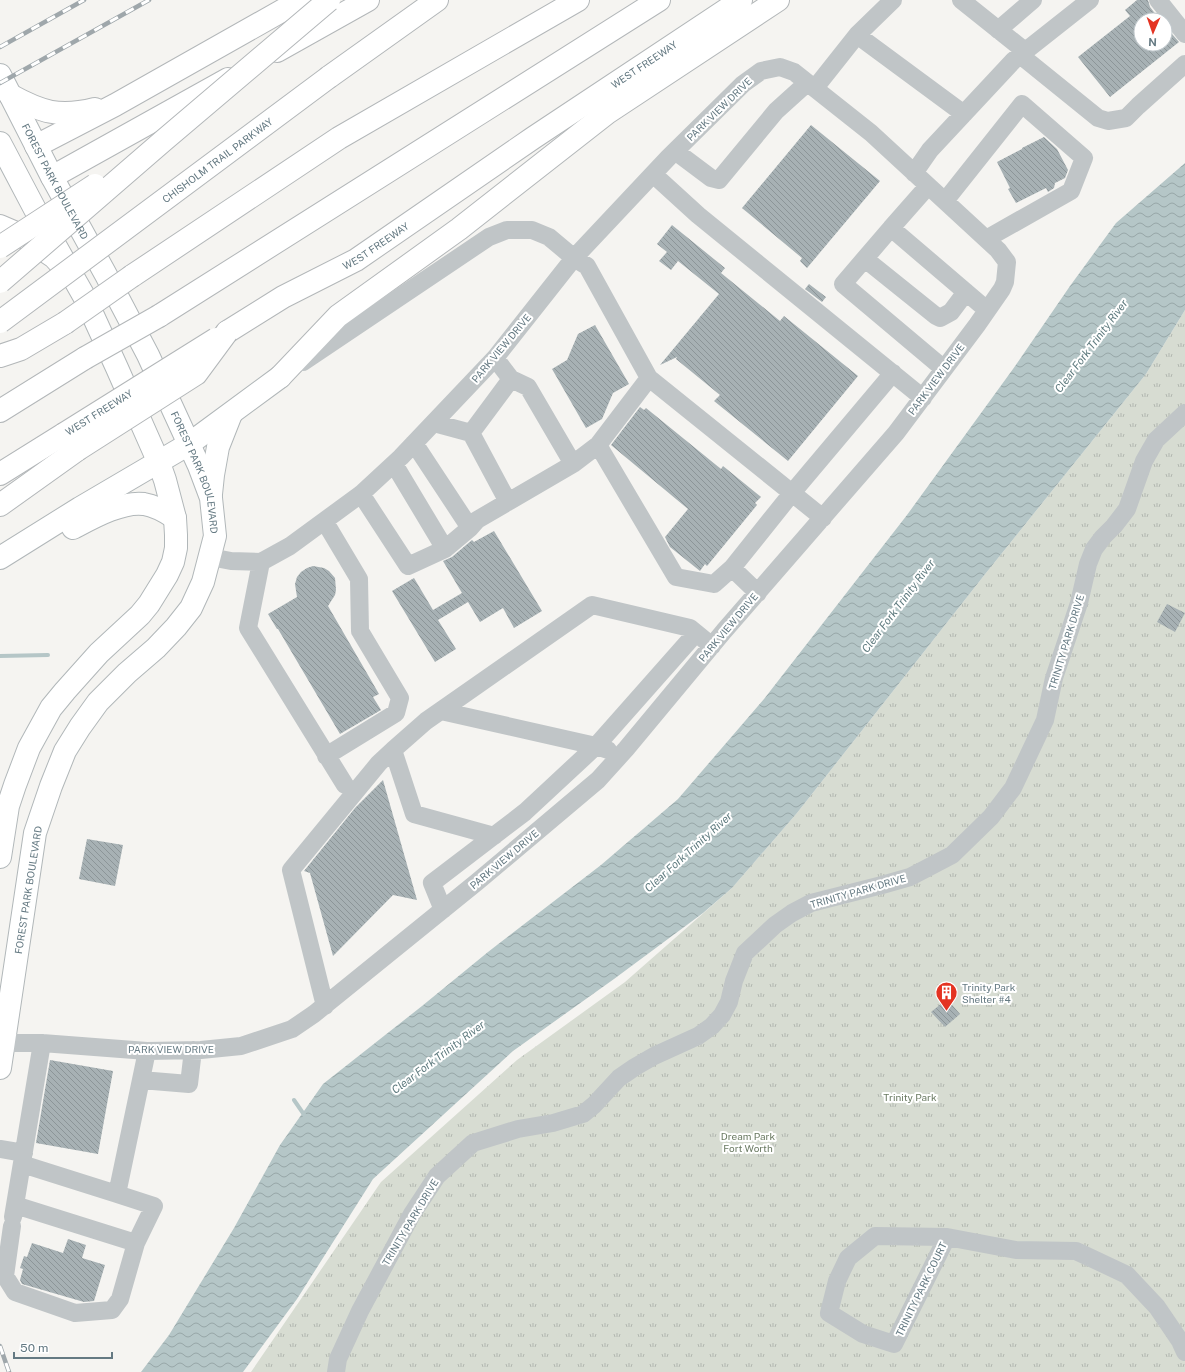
<svg xmlns="http://www.w3.org/2000/svg" width="1185" height="1372" font-family="'Public Sans',sans-serif">
  <defs>
    <pattern id="grass-tufts" width="24" height="20" patternUnits="userSpaceOnUse"><rect width="24" height="20" fill="#d7dcd2"/><path d="M3 7l-1-3M5 7V3M7 7l1-3M15 17l-1-3M17 17v-4M19 17l1-3" fill="none" stroke="#b2b7b0"/></pattern>
    <pattern id="water-waves" width="16" height="10" patternUnits="userSpaceOnUse"><rect width="16" height="10" fill="#b5c6c7"/><path d="M0 5q4-4 8 0t8 0" fill="none" stroke="#97a6a7"/></pattern>
    <pattern id="building-back-hatch" width="6" height="6" patternUnits="userSpaceOnUse"><rect width="6" height="6" fill="#a7b1b4"/><path d="M-1 5l2 2M0 0l6 6M5-1l2 2" fill="none" stroke="#8c9598"/></pattern>
  </defs>
  <rect width="100%" height="100%" fill="#f5f4f1"/>
  <!-- grass -->
  <path fill="url(#grass-tufts)" d="M1185,310v1062h-934l130,-190 136,-122 108,-78 107,-94 65,-75 189,-240 160,-199z"/>
  <!-- water -->
  <path fill="url(#water-waves)" d="M1185,163v147l-39,64 -160,199 -189,240 -65,75 -29,25 -89,66 -101,72 -140,128 -76,120 -54,73h-102l28,-37 65,-107 46,-83 43,-61 99,-78 66,-54 113,-87 77,-66 86,-100 143,-184 106,-146 57,-83 46,-63z"/>
  <g fill="none" stroke-linecap="round" stroke-linejoin="round">
    <!-- stream -->
    <path stroke="#b5c6c7" stroke-width="4" d="M0,656l48,-1
      M294,1100l11,16"/>
  </g>
  <!-- building -->
  <path fill="url(#building-back-hatch)" d="M1137,0h11l2,7 10,13h-19v24h24v-18l14,16 -69,55 -32,-40 52,-41 -5,-6z
    M811,125l69,56 -73,87 -7,-7 2,-3 -60,-50z
    M1044,137l13,12 11,21 -3,8 -10,5 -1,5 -6,4 -2,-4 -30,15 -8,-14 2,-1 -13,-26 25,-13v-1z
    M672,225l53,43 -4,5 59,48 4,-5 74,60 -70,85 -74,-60 6,-6 -44,-36 1,-2 -17,8 59,-71 -41,-33 -7,9 -12,-9 8,-9 -10,-8z
    M809,284l17,13 -4,5 -17,-13z
    M595,325l34,59 -16,9 -11,26 -16,9 -34,-59 15,-9 11,-26z
    M640,407l4,3 2,-2 75,61 2,-3 38,31 -6,6 2,2 -50,61 -2,-2 -5,7 -30,-24 -5,-10 23,-28 -77,-64z
    M494,531l48,80 -28,17 -11,-20 -23,14 -12,-20 -30,18 18,29 -21,13 -43,-71 22,-13 19,32 29,-17 -19,-32 9,-4 20,-17 2,2z
    M313,566l11,2 5,3 6,7 1,12 -1,5 -7,11 51,88 -6,3 8,13 -41,24 -62,-105h-1l-9,-15 29,-17 -2,-13 2,-7 4,-5 6,-4z
    M1167,604l18,9 -10,19 -18,-10z
    M383,780l34,120 -24,-5 -60,61 -23,-83 -6,-2 51,-63z
    M87,839l36,6 -8,41 -36,-7z
    M947,999l13,15 -15,13 -14,-15z
    M50,1060l63,11 -15,83 -62,-11z
    M68,1239l18,6 -4,13 23,7 -11,36 -10,1 -62,-18 -2,-4 3,-11 -3,-1 4,-12 3,1 5,-14 31,10z"/>
  <g fill="none" stroke-linecap="round" stroke-linejoin="round">
    <defs>
      <g id="major">
        <path id="s1" d="M0,75l52,102 54,98 42,80 51,111 12,32 4,38 -12,46 -12,26 -15,19 -20,21 -29,25 -29,29 -18,25 -15,24 -14,35 -16,47 -35,235"/>
        <path d="M0,143l38,72 47,83 32,70 42,95 6,17 10,38 1,17v13l-3,14 -6,13 -18,29 -9,11 -41,38 -34,38 -14,17 -22,40 -14,37 -7,21 -8,51"/>
        <path d="M211,494l2,-19 5,-28 13,-33"/>
        <path d="M73,528c19,-10 49,-27 71,-24 12,2 22,8 31,14"/>
        <path d="M0,558l80,-50 109,-64 91,-67"/>
      </g>
      <g id="highway">
        <path d="M277,51l91,-51"/>
        <path d="M329,77l108,-77"/>
        <path d="M10,95c31,17 49,23 85,14"/>
        <path d="M36,146l79,-41 186,-105"/>
        <path d="M52,177l176,-98"/>
        <path d="M0,226l21,9 33,22 19,21"/>
        <path d="M132,276l207,-138 239,-138"/>
        <path d="M159,316l500,-316"/>
        <path id="s2" d="M227,332l56,-35 73,-37 177,-122 208,-138"/>
        <path d="M0,356l21,-7 44,-26"/>
        <path d="M280,377l58,-61 121,-87 148,-116 171,-113"/>
        <path d="M0,411l85,-53"/>
        <path d="M0,474l64,-40"/>
        <path d="M0,505l77,-55"/>
      </g>
    </defs>
    <!-- major casing -->
    <use href="#major" stroke="#b1b7b9" stroke-width="24"/>
    <!-- highway casing -->
    <use href="#highway" stroke="#b3b7b9" stroke-width="24"/>
    <!-- minor -->
    <path stroke="#c0c5c7" stroke-width="18" d="M961,0l64,51
      M1158,0l27,34
      M998,30l35,-30
      M857,35l107,79
      M1020,55l78,63 10,3 18,-3 12,-12 47,-42
      M815,88l42,-53 36,-35
      M675,151l36,27 8,2 57,-69 31,-28
      M914,173l16,-23 84,-90 76,-60
      M653,174l45,41 225,183
      M945,201l77,-97 62,54 -13,33 -85,48
      M891,228l37,-42
      M865,259l71,57 4,2 11,-6 15,-20
      M303,362l186,-125 18,-7h25l17,7 25,21 13,8 62,112 143,115 -60,75 26,25
      M944,369l-101,-85 48,-56 96,82
      M649,378l-51,67 78,132 38,7 18,-16
      M511,379l17,8 45,77
      M434,423l37,10 40,-54 -16,-21
      M471,433l37,69
      M414,443l56,85
      M394,464l51,85
      M361,494l47,72 37,-17 25,-21 7,-8 96,-56 25,-19
      M823,518l-31,-25 101,-120
      M325,522l34,57 1,52 40,67 -4,15 -70,43
      M261,562l-13,66 97,157
      M441,711l155,35 -71,66 -93,71 11,27
      M393,750l21,64 80,22
      M608,750l-12,-4 100,-113
      M325,1006l-34,-136 88,-107 14,-13 33,-29 166,-116 98,23 22,18
      M0,1043h42l105,8 54,-1 40,-4 51,-17 22,-15 163,-132 121,-102 28,-31 98,-118 172,-198 81,-108 25,-36 3,-7 2,-20 -9,-12 -127,-117 -77,-61 -14,-5 -19,4 -18,13 -75,74 -94,100 -79,100 -94,99 -40,37 -71,52 -29,16 -30,-1 -21,-4
      M141,1080l48,4 4,-34
      M0,1149l24,4
      M22,1164l95,30 30,-143
      M15,1205l121,38 18,-37 -37,-12
      M13,1217l29,-174
      M12,1226l-7,50 10,16 60,21 37,-3 8,-11 16,-56
      M947,1237l-53,107 -31,-10 -34,-21 8,-32 11,-23 27,-22 72,1 69,13 60,1 51,24 30,32 23,34 5,11
      M336,1372l2,-13 22,-48 52,-97 25,-38 36,-33 45,-14 35,-6 30,-9 11,-9 25,-27 16,-11 19,-11 44,-20 14,-10 10,-11 7,-13 5,-21 11,-28 30,-28 17,-12 19,-10 71,-18 28,-8 42,-22 39,-38 22,-29 32,-68 9,-42 25,-75 9,-39 6,-15 9,-12 11,-11 13,-17 17,-48 12,-21 29,-27"/>
    <!-- major -->
    <use href="#major" stroke="#fff" stroke-width="22"/>
    <!-- highway -->
    <use href="#highway" stroke="#fff" stroke-width="22"/>
    <defs>
      <path id="rail" d="M0,47l84,-47
        M0,83l149,-83
        M0,1346l9,26"/>
    </defs>
    <!-- rail casing -->
    <use href="#rail" stroke="#9fa7ab" stroke-width="4.5"/>
    <!-- rail -->
    <use href="#rail" stroke="#fff" stroke-width="3" stroke-dasharray="9" stroke-linecap="butt"/>
    <defs>
      <g id="highway-bridge">
        <path d="M0,247l95,-62"/>
        <path d="M0,282l163,-141 166,-141"/>
        <path id="s3" d="M0,322l329,-245"/>
        <path d="M65,323l67,-47"/>
        <path d="M85,358l74,-42"/>
        <path id="s4" d="M64,434l152,-95"/>
        <path d="M77,450l119,-76 31,-42"/>
      </g>
    </defs>
    <!-- highway-bridge casing -->
    <use href="#highway-bridge" stroke="#b3b7b9" stroke-width="24" stroke-linecap="butt"/>
    <!-- highway-bridge -->
    <use href="#highway-bridge" stroke="#fff" stroke-width="22"/>
  </g>
  <!-- icons -->
  <defs>
    <symbol id="building-pin" viewBox="-11 -11 22 30"><path d="M0 17L-7.5 6A9.5 9.5 0 1 1 7.5 6Z" fill="#e43322" stroke="#fff"/><path d="M-4-6H4V6H1V3H-1V6H-4ZM-2.5-4.3h1.7v1.8h-1.7ZM.8-4.3h1.7v1.8H.8ZM-2.5-1h1.7V.8h-1.7ZM.8-1h1.7V.8H.8Z" fill="#fff"/></symbol>
  </defs>
  <g fill-rule="evenodd">
    <use href="#building-pin" x="934" y="980" width="25" height="34"/>
  </g>
  <g text-anchor="middle" stroke-width="4" stroke-linejoin="round" paint-order="stroke">
    <!-- street labels -->
    <g font-size="10" fill="#647982" stroke="#fff">
      <text dy="4" stroke="none"><textPath href="#s2" startOffset="496">WEST FREEWAY</textPath></text>
      <text transform="translate(719 109) rotate(-44)" y="4">PARK VIEW DRIVE</text>
      <text dy="4" stroke="none"><textPath href="#s3" startOffset="271">CHISHOLM TRAIL PARKWAY</textPath></text>
      <text dy="4" stroke="none"><textPath href="#s1" startOffset="120">FOREST PARK BOULEVARD</textPath></text>
      <text dy="4" stroke="none"><textPath href="#s2" startOffset="172">WEST FREEWAY</textPath></text>
      <text transform="translate(501 348) rotate(-50)" y="4">PARK VIEW DRIVE</text>
      <text transform="translate(936 379) rotate(-53)" y="4">PARK VIEW DRIVE</text>
      <text dy="4" stroke="none"><textPath href="#s4" startOffset="41">WEST FREEWAY</textPath></text>
      <text dy="4" stroke="none"><textPath href="#s1" startOffset="444">FOREST PARK BOULEVARD</textPath></text>
      <text transform="translate(728 627) rotate(-50)" y="4">PARK VIEW DRIVE</text>
      <text transform="translate(1066 642) rotate(-73)" y="4">TRINITY PARK DRIVE</text>
      <text transform="translate(504 859) rotate(-40)" y="4">PARK VIEW DRIVE</text>
      <text transform="translate(28 890) rotate(-81)" y="4">FOREST PARK BOULEVARD</text>
      <text transform="translate(858 891) rotate(-16)" y="4">TRINITY PARK DRIVE</text>
      <text x="171" y="1053">PARK VIEW DRIVE</text>
      <text transform="translate(410 1222) rotate(-59)" y="4">TRINITY PARK DRIVE</text>
      <text transform="translate(921 1289) rotate(-64)" y="4">TRINITY PARK COURT</text>
    </g>
    <!-- poi labels -->
    <g font-size="10" fill="#647982" stroke="#fff" text-anchor="start">
      <text x="962" y="991">Trinity Park<tspan x="962" dy="12">Shelter #4</tspan></text>
    </g>
    <!-- park labels -->
    <g font-size="10" fill="#6a7a62" stroke="#fff">
      <text x="910" y="1101">Trinity Park</text>
      <text x="748" y="1140">Dream Park<tspan x="748" dy="12">Fort Worth</tspan></text>
    </g>
    <!-- water labels -->
    <g font-size="11" font-style="italic" fill="#5f7b7f" stroke="#fff">
      <text transform="translate(1091 346) rotate(-53)" y="4">Clear Fork Trinity River</text>
      <text transform="translate(898 606) rotate(-53)" y="4">Clear Fork Trinity River</text>
      <text transform="translate(688 852) rotate(-42)" y="4">Clear Fork Trinity River</text>
      <text transform="translate(438 1057) rotate(-37)" y="4">Clear Fork Trinity River</text>
    </g>
  </g>
  <!-- north arrow -->
  <g transform="translate(1153 32) rotate(182)"><circle r="19" fill="#ffffff" stroke="#c1c9cd"/>
  <path d="M0-3L7 15L0 10L-7 15Z" fill="#e43322"/>
  <text y="-6" font-size="11" font-weight="bold" text-anchor="middle" fill="#647982">N</text>
  </g>
  <!-- scale -->
  <path d="M14 1352v6h98v-6" fill="none" stroke="#647982" stroke-width="2"/>
  <text x="20" y="1352" font-size="12" fill="#647982" stroke="#ffffff" stroke-width="3" paint-order="stroke">50 m</text>
</svg>
